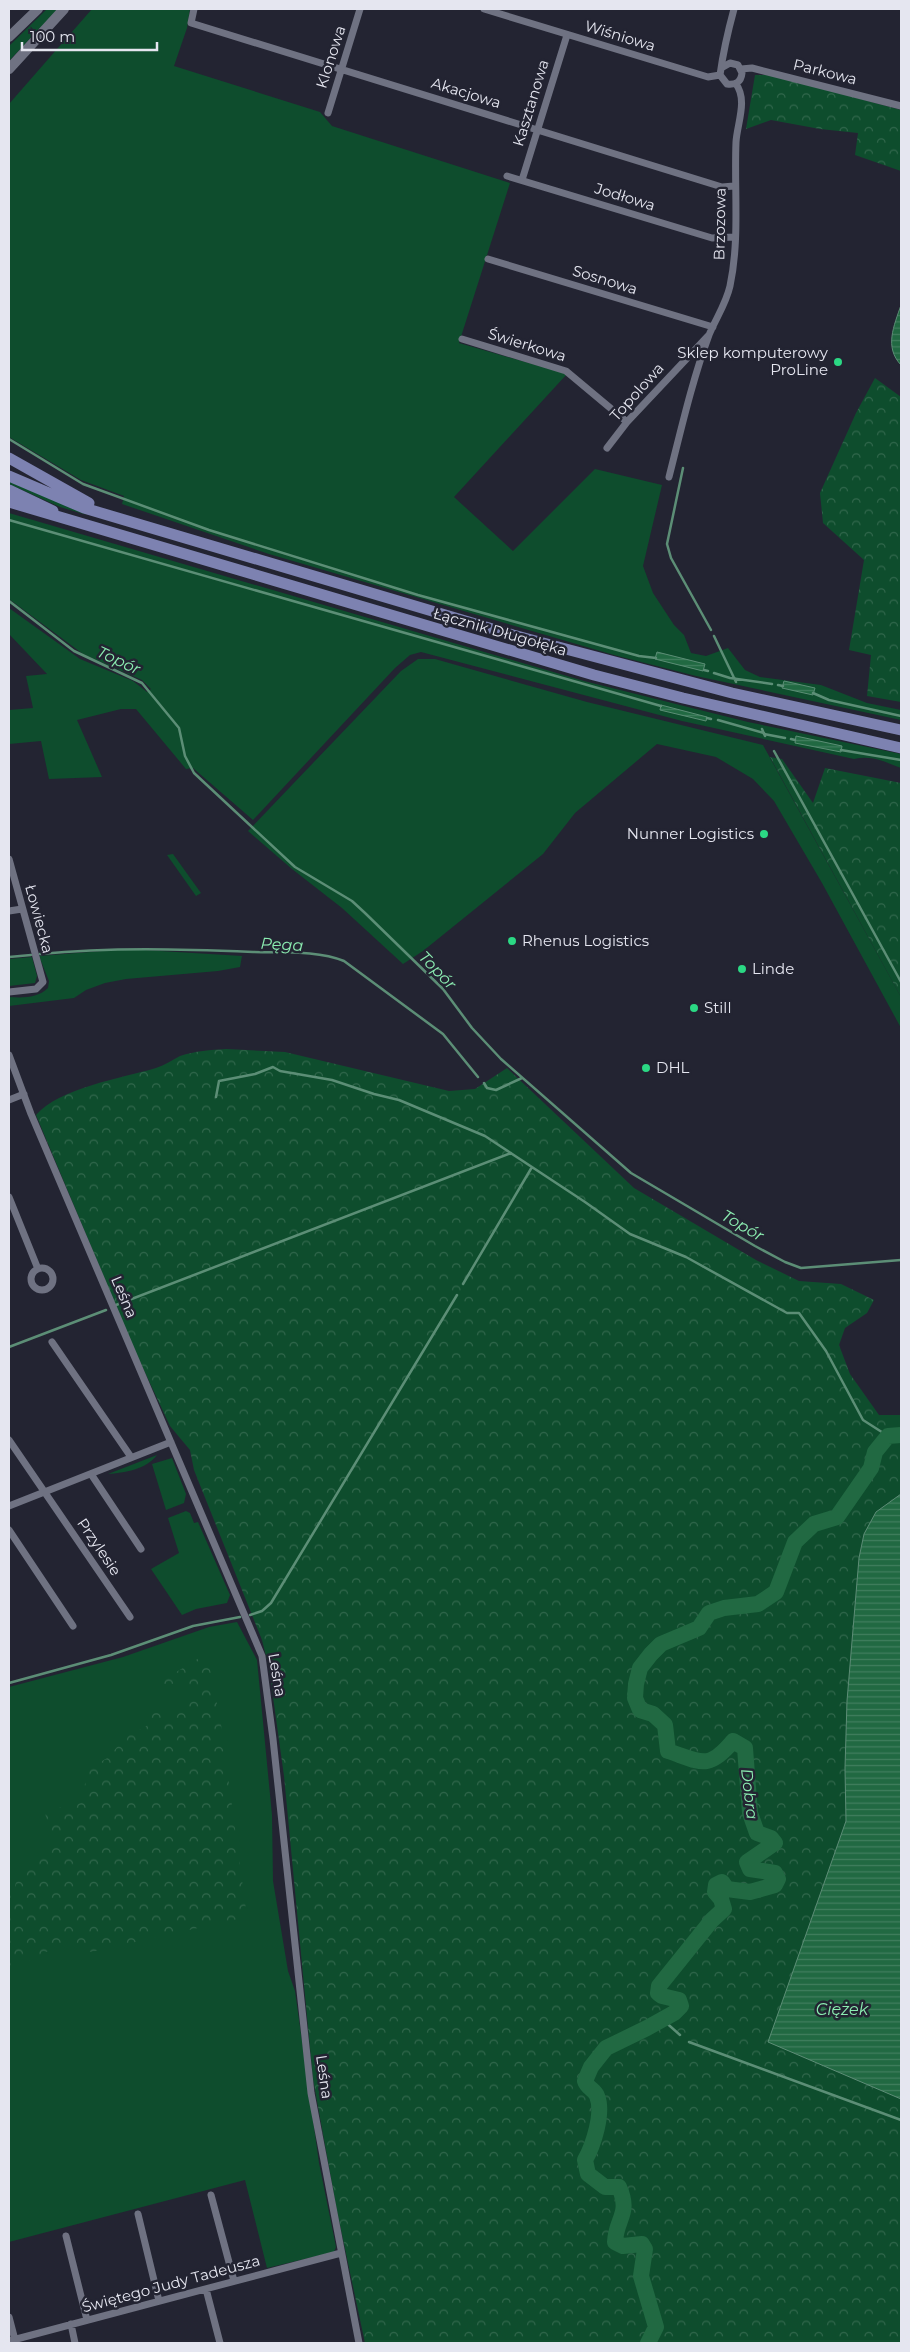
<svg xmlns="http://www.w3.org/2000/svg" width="910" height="2352" font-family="Montserrat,sans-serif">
  <defs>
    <pattern id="forest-crowns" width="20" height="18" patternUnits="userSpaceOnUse" patternTransform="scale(1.25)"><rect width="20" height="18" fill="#0e4d2d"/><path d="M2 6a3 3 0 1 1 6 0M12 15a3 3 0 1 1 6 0" fill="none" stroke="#31674c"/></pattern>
    <pattern id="water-rules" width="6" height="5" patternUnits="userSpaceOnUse" patternTransform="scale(1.25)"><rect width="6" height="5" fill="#216942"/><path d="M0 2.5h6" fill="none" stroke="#417e5e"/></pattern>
  </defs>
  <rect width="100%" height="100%" fill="#232432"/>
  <!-- green -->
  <path fill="#0e4d2d" d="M47,9h11l-49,52v-15z
    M92,9h98l-3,19 -13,38 146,46 12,14 178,57 -51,160 108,31 -113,123 59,54 82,-82 67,16 -19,81 10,27 21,32 10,10 7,18 15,3 22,-8 17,22 15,7 61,8 46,18 34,7v10l-205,-44 -82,-21 -345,-101 -147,-50 2,-8 -43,-16 -72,-43v-333z
    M9,480l9,4 69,31 -27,-8 -51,-23z
    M9,513l575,168 164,41 153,32v14c-16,-6 -29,-13 -47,-9l-172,-38 -261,-69 -11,3 -15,13 -142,152 -60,-52 -7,1 -50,-60h-15l-44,11 25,57 -53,2 -8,-38 -32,3v-34l24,-2 -7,-32 21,-2 -38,-40v-26l71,51 53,22 14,11 4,-3 -9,-9 -59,-26 -74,-55z
    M418,659h17l152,43 176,43 138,252v31l-79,-145 -48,-82 -21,-22 -37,-22 -59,-13 -82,69 -32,41 -120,97 -20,13 -61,-56 -50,-39 -44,-38 153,-160z
    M173,854l28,39 -5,3 -29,-41z
    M128,949l114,7 -2,11 -22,4 -92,8 -21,4 -19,7 -12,8 -65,8v-9c14,1 29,1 39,-9l1,-7 -10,-25z
    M32,957l5,19 -2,7 -26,3v-27z
    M157,1455c-10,14 -33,18 -49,19z
    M172,1458l14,36 -2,9 -18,7 -14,-46z
    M186,1511l4,2 4,10 4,-1 32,73 -3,8 -31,6 -14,6 -31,-46 28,-16 -11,-35z
    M237,1622l20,38 15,155 1,66 15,90 7,20 24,172 17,84 -2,5 -67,16 -22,-88 -236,62v-555l114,-30 86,-30z"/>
  <!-- forest -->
  <path fill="url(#forest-crowns)" d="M755,75h17l129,35v61l-46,-16 3,-22 -38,-4 -49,-9 -25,9z
    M875,378l26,19v305l-34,-6 4,-41 -22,-5 15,-90 -41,-37 -3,-30 36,-80z
    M770,757l12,2 31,44 12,-35 76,15v214z
    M226,1049l59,3 164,39 26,-2 32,-21 127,120 122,72 43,21 42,3 33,16 -7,13 -22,15 -6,17 11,29 29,41h22v79l-25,18 -12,22 -5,24 -12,143 -2,67 1,53 -42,119 -15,111 112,48v244h-536l-28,-132 -24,-132 -29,-303 -15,-108 -7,-28 -68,-170 -4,-20 -20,-24 -35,-75 -99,-236c23,-27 86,-37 120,-47 9,-3 16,-8 24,-12 15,-5 31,-6 46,-7z
    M207,1653l14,71 26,193 -156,35 -22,-11 -60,29v-76h5l3,-20 12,-13 21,-15 -5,-35 36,-8 7,-34 21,-12 15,-19 26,-14 -10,-13 20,2 27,-8 8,-13 -6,-8h-32z"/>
  <!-- water -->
  <path fill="url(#water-rules)" stroke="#5c8e76" d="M901,305v60c-17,-18 -7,-39 0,-60z
    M657,652l48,12 -2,7 -48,-12z
    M784,681l31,7 -2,7 -31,-7z
    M661,705l46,12 -1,4 -46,-11z
    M796,736l46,10 -1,6 -46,-9z
    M901,1494v605l-133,-57 78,-221 -1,-53 2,-67 12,-143 5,-24 12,-22z"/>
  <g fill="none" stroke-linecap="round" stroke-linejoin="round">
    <!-- stream -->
    <path stroke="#5c8e76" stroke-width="2.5" d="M9,439l74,45 126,46 209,65 221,61 17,2
      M683,468l-16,76 4,14 40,72
      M9,520l652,186
      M9,601l65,50 68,32 37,45 6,28 9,17 101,94 57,34 13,12 78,76 29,39 29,31 130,114 124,73 30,16 16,6 100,-8
      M714,636l22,46
      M704,670l4,1
      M714,673l16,5 42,6
      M778,685l5,1
      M813,693l16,7 72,16
      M707,718l4,1
      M718,720l46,13
      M762,729l3,7
      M764,734l21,4
      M791,739l4,1
      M841,750l60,10
      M774,751l127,231
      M40,954c71,-7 141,-5 213,-2 29,1 64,-2 91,9l99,73 35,43
      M9,957l22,-2
      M484,1083l3,5 9,2 26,-12
      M216,1097l3,-16 36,-7 18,-7 7,4 52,9 42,14 25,6 86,36 100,66 45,32 56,23 101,56h12l27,38 37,69 25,16
      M463,1284l69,-117
      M116,1305l395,-152
      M9,1347l97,-37
      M250,1615l12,-4 9,-8 186,-308
      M9,1683l102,-28 82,-29 47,-9
      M662,2019l18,16
      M689,2042l212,78
      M594,2052l5,5"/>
    <!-- river -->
    <path stroke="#216942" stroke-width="16" d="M648,2343l8,-16 -15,-51 4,-27 -3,-5 -19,2 -8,-4c1,-24 16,-28 4,-55h-14l-17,-13 -3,-14c8,-14 19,-47 12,-64 -2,-6 -10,-8 -12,-15l6,-14 15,-19 41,-20 27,-15 7,-7 -2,-6 -17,-4 -4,-3 1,-7 53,-66 12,-11 -3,-10 -6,-7 1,-7 6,-3 5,7 23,3 25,-7 3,-6 -3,-6 -25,-4 -3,-7 28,-19 -4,-5 -14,-5 -7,-20 -5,-65 -12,-7c-25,30 -32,21 -65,10l-3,-26 -12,-11 -13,-4 -5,-12 1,-14 4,-16 11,-14 10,-10 38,-16 10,-15 15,-5 34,-4 18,-12 19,-50 19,-18 23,-7 34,-49 4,-16 13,-16 13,-1"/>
    <!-- street -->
    <path stroke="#6f7282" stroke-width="7" d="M194,9l-3,14 531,164 12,-1
      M484,9l224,68 12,-2
      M723,67l7,-4 8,2 4,8c-1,9 -6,12 -15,11l-7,-9c3,-22 8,-44 14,-66
      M741,69l11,-1 149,38
      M328,113l32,-104
      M507,176l205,62 23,-1
      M522,180l45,-145
      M488,259l225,68
      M462,339l104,32 61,51
      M607,448l20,-26 81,-86
      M669,477c12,-47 23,-96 40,-142 7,-17 17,-31 21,-49 10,-47 4,-96 6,-144 1,-18 12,-42 0,-58
      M9,859l34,123 -7,7 -27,3
      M9,911l13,-2
      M9,1055l22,59 231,542 11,83 38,354 48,250
      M9,1100l15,-6
      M9,1197l29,72
      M31 1279a11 11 0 1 1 22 0a11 11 0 1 1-22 0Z
      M52,1342l79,115
      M9,1440l121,177
      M91,1474l50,75
      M9,1506l162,-64
      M9,1530l64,96
      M211,2195l23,86
      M138,2214l21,87
      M66,2236l21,84
      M206,2289l14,54
      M9,2317l6,23
      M71,2324l4,19
      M9,2341l332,-88"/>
    <!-- secondary -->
    <path stroke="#6f7282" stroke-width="10" d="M9,37l29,-28
      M9,69l55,-60"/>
    <!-- primary -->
    <path stroke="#7d82b1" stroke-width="11" d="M9,458l80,45
      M9,476l75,32 429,127 219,58 169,37
      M9,490l44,21
      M9,502l585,173 89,23 218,50"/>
  </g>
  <!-- markers -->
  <g fill="#2bd884" stroke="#232432" stroke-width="2">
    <circle cx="838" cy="362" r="5"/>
    <circle cx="764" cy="834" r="5"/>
    <circle cx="512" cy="941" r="5"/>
    <circle cx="742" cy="969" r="5"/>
    <circle cx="694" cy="1008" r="5"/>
    <circle cx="646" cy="1068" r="5"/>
  </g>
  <g text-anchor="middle" stroke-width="5" stroke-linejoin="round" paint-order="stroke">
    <!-- street labels -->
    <g font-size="15" fill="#e5e6f0" stroke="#232432">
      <text transform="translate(620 36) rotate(17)" y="5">Wiśniowa</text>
      <text transform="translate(331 57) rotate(-72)" y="5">Klonowa</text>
      <text transform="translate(825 72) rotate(14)" y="5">Parkowa</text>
      <text transform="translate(466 93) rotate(17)" y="5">Akacjowa</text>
      <text transform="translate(531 103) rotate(-73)" y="5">Kasztanowa</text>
      <text transform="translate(625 197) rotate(17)" y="5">Jodłowa</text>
      <text transform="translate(720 224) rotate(-89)" y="5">Brzozowa</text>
      <text transform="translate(605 280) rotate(17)" y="5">Sosnowa</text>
      <text transform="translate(527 345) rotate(17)" y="5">Świerkowa</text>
      <text transform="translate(637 392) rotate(-48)" y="5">Topolowa</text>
      <text transform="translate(500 632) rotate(16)" y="5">Łącznik Długołęka</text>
      <text transform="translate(39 919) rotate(75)" y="5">Łowiecka</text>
      <text transform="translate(124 1297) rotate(67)" y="5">Leśna</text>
      <text transform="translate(99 1547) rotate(56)" y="5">Przylesie</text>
      <text transform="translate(277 1675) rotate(80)" y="5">Leśna</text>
      <text transform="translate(324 2077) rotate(82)" y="5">Leśna</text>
      <text transform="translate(171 2284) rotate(-15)" y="5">Świętego Judy Tadeusza</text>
    </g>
    <!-- poi labels -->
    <g font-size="15" fill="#e5e6f0" stroke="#232432" text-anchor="start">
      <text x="828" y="358" text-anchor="end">Sklep komputerowy<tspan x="828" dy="17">ProLine</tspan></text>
      <text x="754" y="839" text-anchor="end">Nunner Logistics</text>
      <text x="522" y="946">Rhenus Logistics</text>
      <text x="752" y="974">Linde</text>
      <text x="704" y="1013">Still</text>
      <text x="656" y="1073">DHL</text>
    </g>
    <!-- water labels -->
    <g font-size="16" font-style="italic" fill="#8ceeb2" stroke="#232432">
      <text transform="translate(119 660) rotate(25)" y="6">Topór</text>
      <text transform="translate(282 944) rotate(3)" y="6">Pęga</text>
      <text transform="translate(438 970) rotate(46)" y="6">Topór</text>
      <text transform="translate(743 1225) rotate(30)" y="6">Topór</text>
      <text transform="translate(750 1794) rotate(83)" y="6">Dobra</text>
      <text x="842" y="2015">Ciężek</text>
    </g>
  </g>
  <!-- border -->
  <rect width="910" height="2352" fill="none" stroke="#e5e6f0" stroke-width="20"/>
  <!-- scale -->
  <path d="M22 42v8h135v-8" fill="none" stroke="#e5e6f0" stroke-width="2.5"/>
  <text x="30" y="42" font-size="15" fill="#e5e6f0" stroke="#232432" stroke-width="4" paint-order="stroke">100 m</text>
</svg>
